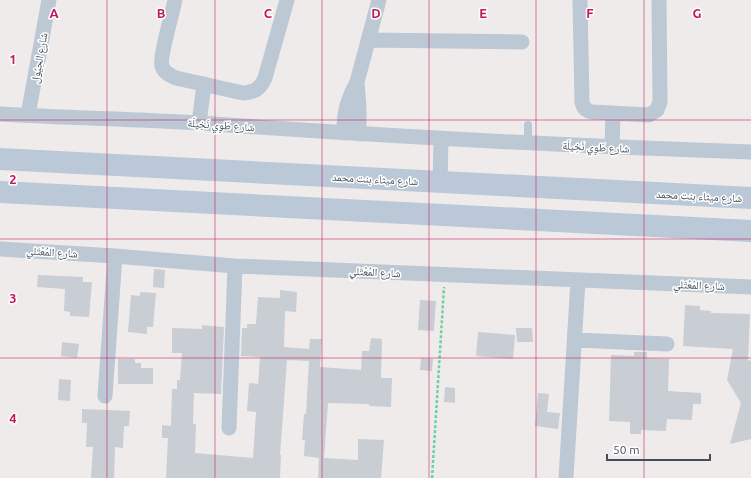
<svg xmlns="http://www.w3.org/2000/svg" width="751" height="478" font-family="Ubuntu,'Noto Naskh Arabic',sans-serif">
  <rect width="100%" height="100%" fill="#efebeb"/>
  <!-- building -->
  <path fill="#c9cdd4" d="M154,269l11,1 -1,18 -11,-1z
    M38,275l45,2v5h9l-3,35 -19,-1v-4l-6,-1 1,-22 -28,-2z
    M280,290l17,2 -1,20 -11,-1 -1,36 25,2 1,-10h12l-2,28 41,3 1,-19h7l2,-13 11,1 -1,39h11l-1,29 -22,-1v-2l-41,-1 -4,55 34,2v-21l26,1 -3,38h-63l1,-20 -15,-2 1,-16h-3l2,-26h2l3,-53 -22,-1 -7,95h1l-1,23h-114l2,-40h-6v-13l9,1 1,-37h5v-9h3l2,-27h-10v-25l30,1v-4l22,2 -3,67 -27,-1 -1,31h3l-1,29 58,5 3,-46 -9,-1 2,-28 9,1 2,-27 -19,-1 1,-28h5v-4h9l2,-27 22,1z
    M140,292l16,1 -3,34h-6v7l-19,-2 3,-37 9,1z
    M420,300l16,1 -2,30 -16,-1z
    M685,305l15,1v4l11,1v2l39,1 -2,46 3,1v78l-21,5 11,-41 -14,-23 6,-31 -50,-3z
    M516,328h16l1,14h-16z
    M478,332l37,3 -2,24 -37,-3z
    M62,342l17,2 -2,14 -16,-2z
    M634,352h13v6l22,1 -1,32 33,2v11h-8l-1,16 -25,-1 -1,12 -25,-1v4h-11v-12l-21,-1 2,-66 23,1z
    M421,358l12,1 -1,12 -12,-1z
    M118,359h17v4h6v5h12v16h-35z
    M59,379l12,1 -1,21 -12,-1z
    M445,387l10,1v15l-11,-1z
    M538,393l11,1 -2,18 13,1 -2,16 -23,-3z
    M82,409l48,2 -1,15h-5l-1,22 -8,-1 -1,31h-23l2,-31h-7l1,-24h-5z"/>
  <g fill="none" stroke-linecap="round" stroke-linejoin="round">
    <!-- path -->
    <path stroke="#68d3a0" stroke-width="2.5" stroke-dasharray="3 2" stroke-linecap="butt" d="M432,478l12,-191"/>
    <!-- lane -->
    <path stroke="#bcc8d3" stroke-width="8" d="M528,144v-19"/>
    <!-- street -->
    <path stroke="#bcc8d3" stroke-width="15" d="M175,0c-2,11 -16,58 -13,66 2,7 8,9 14,12l67,15c12,-1 17,-4 22,-15l22,-78
      M580,0l2,102c1,6 5,9 10,10l57,3 8,-5 3,-8 -1,-102
      M368,40l154,2
      M357,82l2,26v26
      M0,114c67,4 133,5 200,9 184,13 367,23 551,29
      M28,115l21,-115
      M199,123l5,-39
      M344,133c-1,-19 3,-34 13,-51l22,-82
      M612,148l1,-34
      M440,183l1,-44
      M0,249l115,7 120,10 516,21
      M575,340l92,4
      M105,396l10,-140
      M229,428l6,-162
      M566,478l12,-198"/>
    <!-- secondary -->
    <path stroke="#bbc8d7" stroke-width="22" d="M0,159l751,39
      M0,192l751,39"/>
  </g>
  <!-- grid -->
  <path fill="none" stroke="#c2185b" stroke-width="1" stroke-opacity="0.55" d="M107,0v478M215,0v478M322,0v478M429,0v478M536,0v478M644,0v478M0,120h751M0,239h751M0,358h751"/>
  <g text-anchor="middle" stroke-width="3" stroke-linejoin="round" paint-order="stroke">
    <!-- street labels -->
    <g font-size="11" fill="#424e5a" stroke="#fff">
      <text transform="translate(39 58) rotate(-80)" y="4">شارع الحِيُول</text>
      <text transform="translate(221 125) rotate(4)" y="4">شارع طَوِي نَخِيلَة</text>
      <text transform="translate(596 147) rotate(3)" y="4">شارع طَوِي نَخِيلَة</text>
      <text transform="translate(375 179) rotate(3)" y="4">شارع ميثاء بنت محمد</text>
      <text transform="translate(699 196) rotate(3)" y="4">شارع ميثاء بنت محمد</text>
      <text transform="translate(52 252) rotate(4)" y="4">شارع المُعْتَلي</text>
      <text transform="translate(375 272) rotate(3)" y="4">شارع المُعْتَلي</text>
      <text transform="translate(699 285) rotate(2)" y="4">شارع المُعْتَلي</text>
    </g>
  </g>
  <g font-size="13" text-anchor="middle" font-weight="bold" fill="#c2185b" stroke="#fff" stroke-width="3" stroke-linejoin="round" paint-order="stroke">
    <text x="54" y="18">A</text>
    <text x="161" y="18">B</text>
    <text x="268" y="18">C</text>
    <text x="376" y="18">D</text>
    <text x="483" y="18">E</text>
    <text x="590" y="18">F</text>
    <text x="697" y="18">G</text>
    <text x="13" y="64">1</text>
    <text x="13" y="184">2</text>
    <text x="13" y="303">3</text>
    <text x="13" y="423">4</text>
  </g>
  <!-- scale -->
  <path d="M607 454v6h103v-6" fill="none" stroke="#424e5a" stroke-width="2"/>
  <text x="613" y="454" font-size="12" fill="#424e5a" stroke="#ffffff" stroke-width="3" paint-order="stroke">50 m</text>
</svg>
